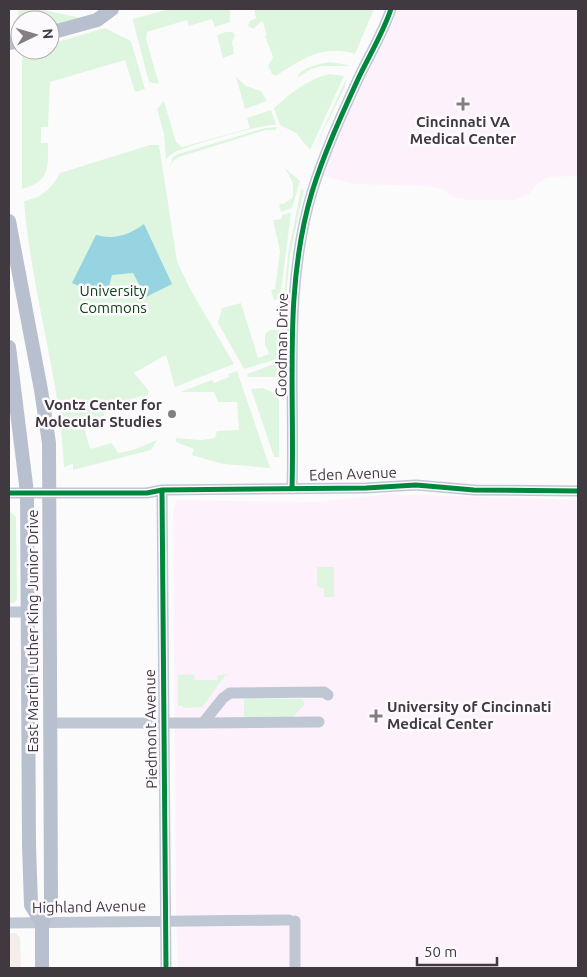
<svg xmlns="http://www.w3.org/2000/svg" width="587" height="977" font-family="Ubuntu,sans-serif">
  <rect width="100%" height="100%" fill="#fcfbfc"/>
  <!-- commercial -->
  <path fill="#f4ede9" d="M9,933h7l4,5 1,30h-12z"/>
  <!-- medical -->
  <path fill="#fdf2fb" d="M391,9h187v167l-30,1 -11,7 -8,10 -14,6h-47l-12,-2 -14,-9 -15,-3 -75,-2 -34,-10z
    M388,494l190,6v468h-400l-2,-57 -3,-399 3,-12 141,2z"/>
  <!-- green -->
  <path fill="#def6df" d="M18,9h20l39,8 1,3 -28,9v-9h-30v13z
    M169,9h61v13l-15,5 -3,-8 -23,7 -2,-6 -40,12 -1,7 13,45 -10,-2 -16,-61v-2z
    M254,9h120l-19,45c-32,-10 -53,5 -79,22l-4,-2 -4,-8 5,-9 -8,-21 2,-2 -2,-3 -1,-7 -2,-3 -9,8 -5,-3 2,-5 6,-3z
    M105,28l26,13 14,48 -10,3 -10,-32 -75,22 -2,45h-7v16h7c0,25 2,39 -26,46v-132l6,-2 -1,-4 23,-1v-6z
    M226,32h6l3,3 -3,7 2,12 -11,4 -6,-23z
    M330,62l18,3v1h-26l-11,3 -14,9c4,-11 22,-14 33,-16z
    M330,74l14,2 -34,74 -14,-17 -16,-8 -6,-17c17,-15 33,-29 56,-34z
    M236,77l10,9 15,5 6,10 -22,8z
    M346,79l-1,8 -33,67z
    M164,101l12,41 6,5 68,-19 -3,-10 24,-8 5,15c-12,-2 -88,21 -101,27 -4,2 -6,4 -9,8l-2,-26 -7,-25z
    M277,127l-1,3h-10l-87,27 -6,4 -4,8 4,-12 5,-3 87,-26z
    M150,145h9l18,116 13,28 44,75 -59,23 -9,-32 -32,18 15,18 -1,4 -43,10 1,6 -2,5 -22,4 8,29 22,-6 6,10 15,-3 24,-10 -6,10 -78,20v-6l-9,3c-4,-90 -33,-176 -40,-266 19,-4 27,-12 36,-28z
    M285,168l15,13 -8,27 -11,4 -2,-7 6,-2 8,-6v-14z
    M301,189l3,1 -14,65 -4,42h-2l4,-43z
    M288,213h3l-11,86 -6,1 -3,-10 4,-1 5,-38 -7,-31 9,-1v-4z
    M241,303l17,55 11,-4 -4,-10v-10l5,-4h9v26l-5,4 -30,9 -26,-46 4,-15z
    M279,362v15h-31l-1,-3z
    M237,371l33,97 -47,-4 -31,-9 2,-6 -18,-7v-4l25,2 14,-2 2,-7 22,-1 -2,-28h-19l-4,-10h-34l32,-12 2,3 15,-6 -1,-3z
    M263,388l16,7v62h-5l-23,-68z
    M9,510l7,7 1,82 -3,4h-5z
    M317,567h17v30h-10v-9l-7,-1z
    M194,674l1,6h22l1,-5 13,-1 -6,2 -23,31 -19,1v-2h-5v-31z
    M244,698l58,1 3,5 -13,14 -48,1z"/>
  <!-- water -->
  <path fill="#95d4e0" d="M144,224l28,60 -26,13 -13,-24 -21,2 -6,23 -34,-15 24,-48c20,5 32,0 48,-11z"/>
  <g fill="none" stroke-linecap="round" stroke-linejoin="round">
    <!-- minor -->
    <path stroke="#c0c7d4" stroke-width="11" d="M292,489c3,-99 -9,-200 20,-297 12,-39 30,-78 47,-115 11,-23 24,-44 32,-68
      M162,490l4,478
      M9,493h138l15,-3 204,-2 50,-3 58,5 104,1
      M9,612h19
      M319,722l-116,1 20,-25 7,-5 94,-1 4,3
      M49,723h154
      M295,921v47
      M9,923l280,-3"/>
    <!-- major -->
    <path stroke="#b8bfce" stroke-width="14" d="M50,33l47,-13 15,-11
      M9,43l11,-2
      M9,221l32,169 8,53 2,461 -9,19v45
      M9,347l18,146 2,352 2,60 11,18"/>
    <defs>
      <path id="cycleway" d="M292,489c3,-99 -9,-200 20,-297 12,-39 30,-78 47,-115 11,-23 24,-44 32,-68
        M162,490l4,478
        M9,493h138l15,-3 204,-2 50,-3 58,5 104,1"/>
    </defs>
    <!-- cycleway casing -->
    <use href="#cycleway" stroke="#fdfafd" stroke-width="8"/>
    <!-- cycleway -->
    <use href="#cycleway" stroke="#00873e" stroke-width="5"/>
  </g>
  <!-- markers -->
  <g fill="#827e82" stroke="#fdfafd" stroke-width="2">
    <path d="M460.5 96.5h5v5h5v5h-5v5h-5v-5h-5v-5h5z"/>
    <circle cx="172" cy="414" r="5"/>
    <path d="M373.5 708.5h5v5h5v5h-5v5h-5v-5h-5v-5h5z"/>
  </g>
  <g text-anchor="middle" stroke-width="5" stroke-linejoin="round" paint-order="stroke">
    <!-- poi labels -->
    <g font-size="15" font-weight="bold" fill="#403a40" stroke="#fdfafd">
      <text x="463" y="127">Cincinnati VA<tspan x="463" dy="17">Medical Center</tspan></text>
      <text x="162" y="410" text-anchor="end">Vontz Center for<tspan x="162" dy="17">Molecular Studies</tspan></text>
      <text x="387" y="712" text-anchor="start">University of Cincinnati<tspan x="387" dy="17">Medical Center</tspan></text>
    </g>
    <!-- park labels -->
    <g font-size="15" fill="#0b4516" stroke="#fdfafd">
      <text x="113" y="296">University<tspan x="113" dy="17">Commons</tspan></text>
    </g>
    <!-- street labels -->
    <g font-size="15" fill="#403a40" stroke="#fdfafd">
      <text transform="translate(282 345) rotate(-89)" y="5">Goodman Drive</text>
      <text transform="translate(353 474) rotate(-2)" y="5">Eden Avenue</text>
      <text transform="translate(33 631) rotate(-90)" y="5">East Martin Luther King Junior Drive</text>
      <text transform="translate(151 729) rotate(-91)" y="5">Piedmont Avenue</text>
      <text transform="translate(89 907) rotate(-1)" y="5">Highland Avenue</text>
    </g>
  </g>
  <!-- border -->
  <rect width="587" height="977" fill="none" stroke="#403a40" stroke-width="20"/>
  <!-- north arrow -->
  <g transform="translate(35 35) rotate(85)"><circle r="24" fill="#fdfafd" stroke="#b1adb1"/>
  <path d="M0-4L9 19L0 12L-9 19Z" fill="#827e82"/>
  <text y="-8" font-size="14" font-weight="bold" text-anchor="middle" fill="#403a40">N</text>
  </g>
  <!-- scale -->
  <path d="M417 957v8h80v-8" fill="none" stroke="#403a40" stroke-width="2.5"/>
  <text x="424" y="957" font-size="15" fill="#403a40" stroke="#fdfafd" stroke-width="4" paint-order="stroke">50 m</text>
</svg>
